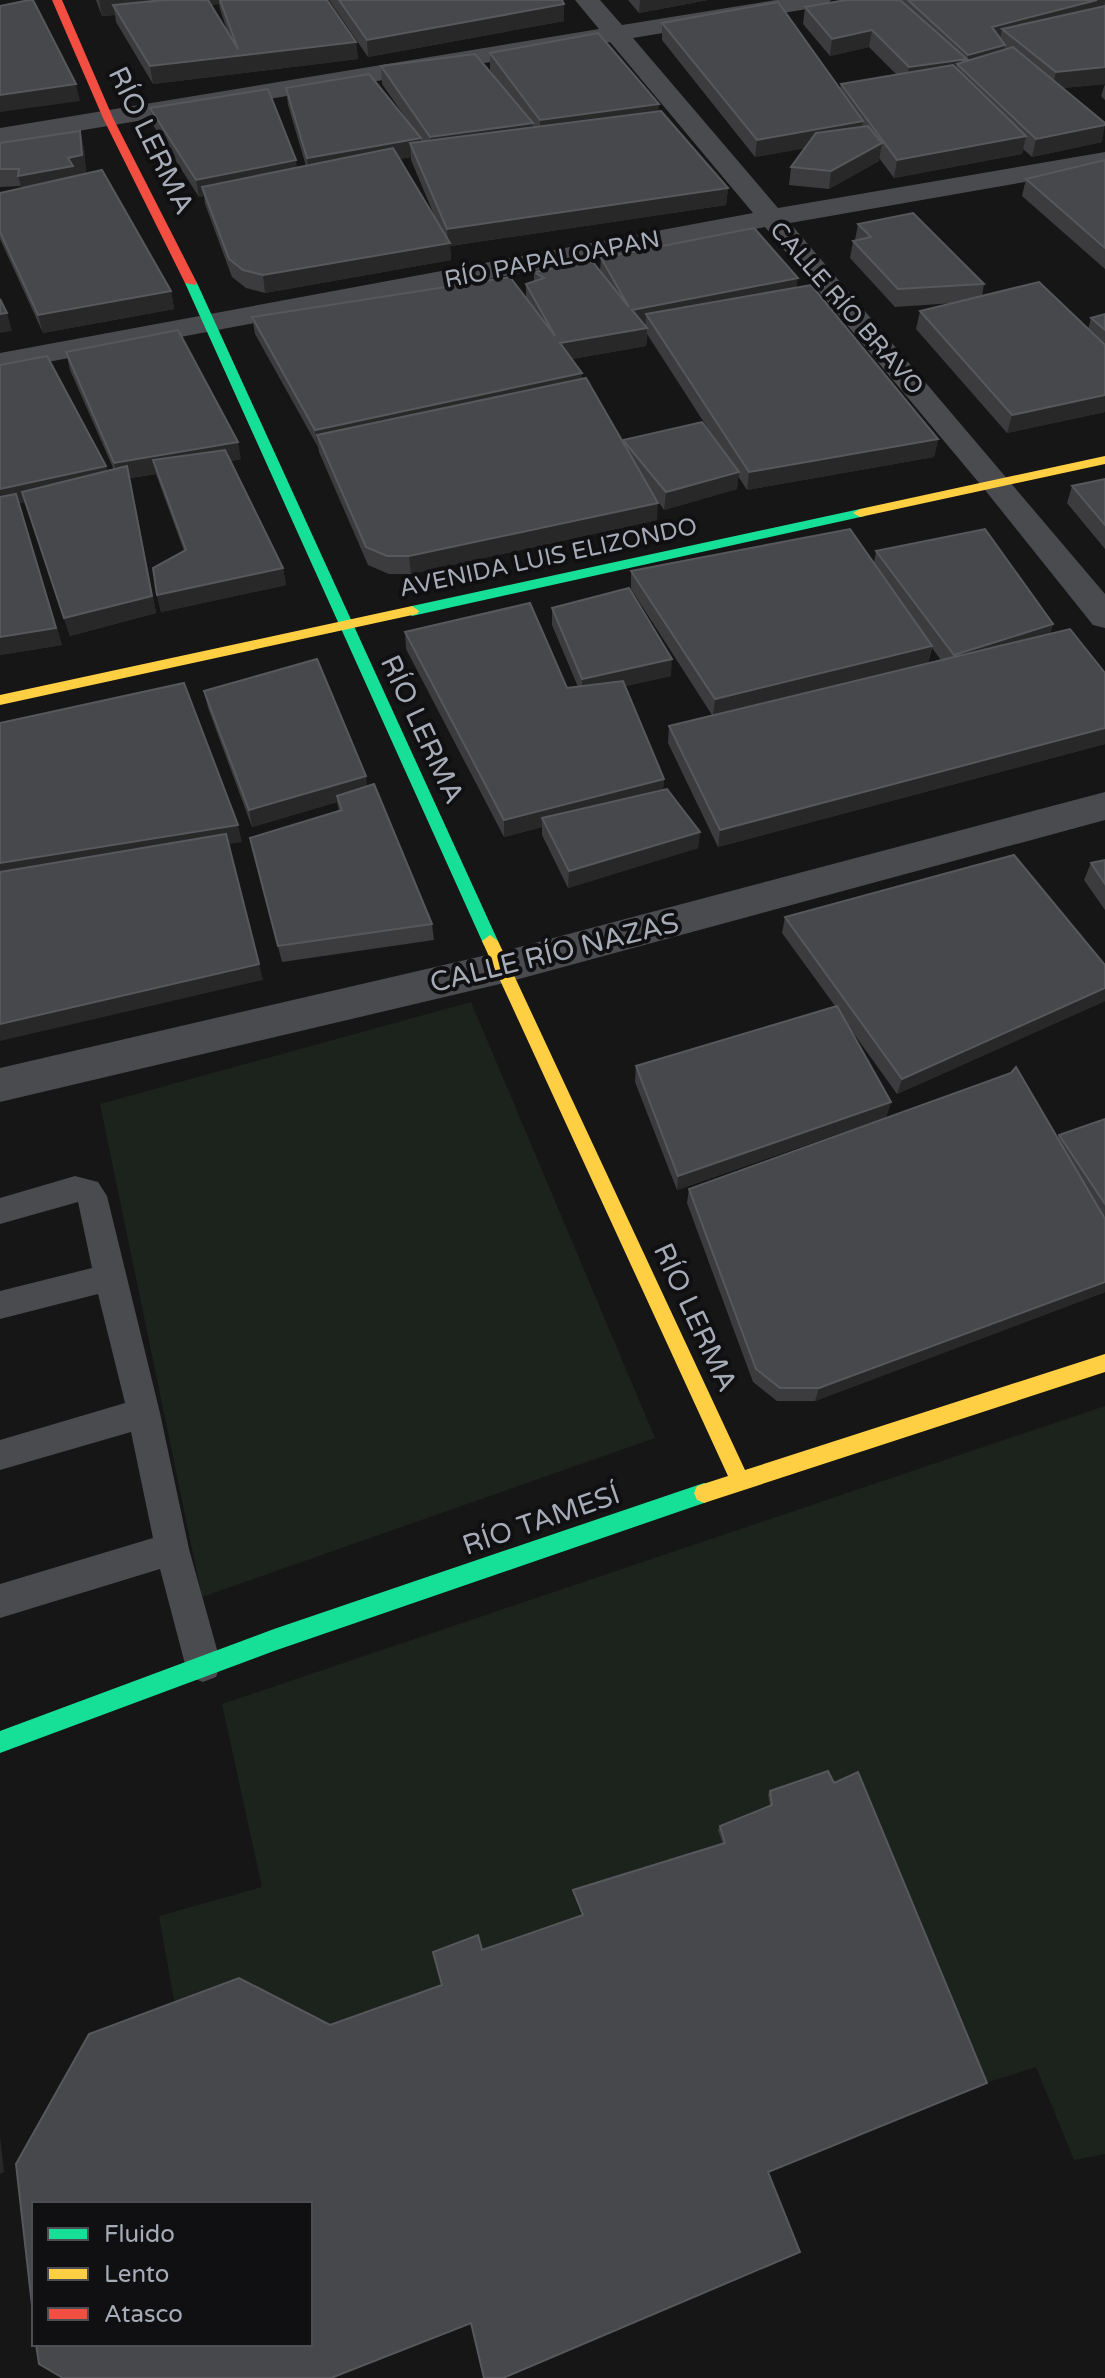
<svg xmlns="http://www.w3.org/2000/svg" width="1105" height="2378" font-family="'Varela Round',sans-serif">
  <rect width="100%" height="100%" fill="#161616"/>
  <!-- green -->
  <path fill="#1c231d" d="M471,1002l184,436 -453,159 -102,-493z
    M1105,1406v748l-31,6 -38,-93 -54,17 -151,-297 -62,7 1,14 -47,38 -150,48 9,23 -139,70 -111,40 -157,-21 -16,-90 103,-29 -40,-183z"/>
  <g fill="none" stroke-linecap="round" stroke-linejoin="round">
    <!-- lane -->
    <path fill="#4a4b4f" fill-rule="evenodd" d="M75,1176l23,6 9,14 53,217 29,136 32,115 -5,13 -13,5 -13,-5 -5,-13 -25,-95 -160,49v-34l153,-46 -22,-106 -131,38v-30l125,-37 -27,-109 -98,25v-28l92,-23 -14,-66 -78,22v-26z"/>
    <!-- street -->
    <path fill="#4a4b4f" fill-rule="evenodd" d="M575,0h25l22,25 154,-25h55l-4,5 -8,2 -186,31 145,170 327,-56v16l-315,55 315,371v34l-12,-3 -108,-135 -220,-263 -765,144v-18l753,-140 -143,-171 -610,102v-16l599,-99z
      M1105,792v28l-601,163 -504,119v-34l504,-117z"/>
    <!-- fast -->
    <path fill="#16e098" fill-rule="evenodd" d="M191,279l6,4 301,658 -2,4h-12l-2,-4 -297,-658z
      M860,509l5,1v6l-453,100 -7,-5 7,-5z
      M704,1483l7,3 3,7 -3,7 -7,3 -430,148 -274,102v-22l274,-102z"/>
    <!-- slow -->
    <path fill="#ffcf43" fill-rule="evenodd" d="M1105,456v8l-245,53 -7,-4 7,-4z
      M412,606l7,5 -2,3 -417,91v-10z
      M490,935l8,6 247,529 360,-116v18l-401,131 -7,-3 -3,-7 3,-7 31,-10 -246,-535z"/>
    <!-- jam -->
    <path fill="#f24e42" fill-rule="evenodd" d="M52,0h10l51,118 84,165 -2,2 -10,-2 -82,-165z"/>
  </g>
  <!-- wall -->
  <path fill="#3c3c3e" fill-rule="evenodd" d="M96,0h231l29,42 2,17 -205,25 -37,-62 -1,-7 -13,1zM219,4l1,5 9,27 -18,-31z
    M329,0h233l2,21 -196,36z
    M628,0h80l-69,13z
    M846,0h259v100l-4,-4 4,-12 -42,4 39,54 -70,15 -9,-8 -1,5 -128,24 -15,-20v3l-50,28 -40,-4 2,-18 13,-19 -49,9 -93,-117v-17l178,66 1,-5 55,-10 -27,-27 -39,9 -27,-32 2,-17z
    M490,53l168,58 70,77 -2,17 -276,41 1,14 -186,33 -19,-5 -14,-11 -27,-73 -1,-8 -5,1 -46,-72 -3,-17 147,59 9,-1 -18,-61 -2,-17 126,39 -30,-43 -1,-18 122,21 -13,-17zM411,157v3l26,62 -37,-63z
    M80,131l4,18 2,23 -11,3v1l96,115 3,18 -131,24 -43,-94v-46l22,-5 -1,-2 -21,1v-44z
    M1105,160v109l-83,-73 4,-17z
    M858,224l126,60 -2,12 106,33 3,-11 14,-4v98l-98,21 -91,-104 4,-18 34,-8 -59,4 -45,-49 3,-17 2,-1z
    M601,258l195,30 142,151 -4,18 -187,33 -9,-14 -1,13 -73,21 -7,-10v20l-246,54h-22l-21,-9 -49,-113 -1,-5 -63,-113 -3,-17 274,-19v-14l8,-3v-9l66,-1zM647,334l69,107 -93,1 -41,-63v-6l-10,-14 74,-13z
    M66,352l175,107 -10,2 52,107 3,17 -125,27 -4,-17 27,-44 -28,-77 -26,4 26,135 -86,23 -45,-134 -6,1 43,142 -62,10v-290l106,101 1,5 7,-1 -44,-100z
    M1105,479v70l-38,-46 5,-17z
    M876,551l177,73 -3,10 55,39v71l-387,103 -50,-104 1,-17 43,-11 -81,-126v-18l243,-9zM932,648l9,12 -13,3z
    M552,608l119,68 -46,10 39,93 -1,11 37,42 -2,16 -130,40 -26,-53v-8l-38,10 -98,-188 -1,-17 162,56 11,-1 -26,-62z
    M204,691l163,96 65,137 2,16 -152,22 -32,-124 89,-27 -2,-9 -85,25 -44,-119z
    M1105,860v50l-21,-30 7,-17z
    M785,917l320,48v36l-208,93 -48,-67 42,75 -5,15 -209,73 -42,-108 1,-16 199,-60 -53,-73z
    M1105,1119v173l-290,109h-38l-24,-19 -66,-179 2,-14 369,-51 1,-3z
    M828,1771l-60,401 -297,151 -141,-298 112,-40 40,-35 100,-35 -9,-22v-3l150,-46 -5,-14 2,-4 50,-20 -2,-12 2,-3z"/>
  <!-- shaded-wall -->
  <path fill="#282829" d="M99,0h120v4l-101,10 -5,-9 2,10 -13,1z
    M640,0h68l-69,13z
    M1097,0h8l-2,14 -101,15 -2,12 -8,-14z
    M564,4v17l-196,36 -1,-17z
    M872,30l-3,17 -39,9 2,-17z
    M356,42l2,17 -205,25 -3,-18z
    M1005,45l-3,17 -37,10 3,-17z
    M967,59l-3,12 -7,-7 -2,13 -49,7 3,-17z
    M1105,67v17l-53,5 4,-17z
    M76,84l4,17 -80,11v-17z
    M659,104l-1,18 -118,15v-17z
    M863,121l-3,18 -105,18 2,-17z
    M533,123v17l-102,15 -1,-18z
    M1105,125l-3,17 -70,15 4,-18z
    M80,131l4,18 2,23 -11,3 2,8 -54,10 -5,-17 50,-18z
    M1026,136l-4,18 -128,24 3,-18z
    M421,138l1,17 -12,-12 1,14 -102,19 -2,-18z
    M882,143l-3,18 -50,28 2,-18z
    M296,160l2,17 -96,10 2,9 -5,1 -3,-17z
    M728,188l-2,17 -276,41 1,14 -186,33 -2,-18 185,-32 -1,-14z
    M798,278l-3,18 -149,18v10l-15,3 1,-17z
    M171,291l3,18 -131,24 -5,-18z
    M7,313l5,18 -12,2v-19z
    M647,328l-1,18 -86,15v-18z
    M582,373v18l-265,44 1,13 -3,-18z
    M1105,395v17l-98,21 5,-18z
    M938,439l-4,18 -187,33 2,-18z
    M238,442l3,17 -83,15 -5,-14 3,14 -26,4 26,135 -86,23 -6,-18 54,-138 -4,-17z
    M106,466l4,18 -91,19 43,142 -62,10v-166z
    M739,472l-2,17 -73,21 2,-18z
    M658,503l-1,17 -246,54 -2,-18z
    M283,568l3,17 -125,27 -4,-17z
    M1053,624l-6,18 -97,30 4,-17z
    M932,646l-4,17 -215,53 2,-17z
    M672,659l-1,17 -89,20v-17z
    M1105,728v16l-387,103 2,-17z
    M366,776l2,17 -31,3v6l-85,25 -3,-17z
    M664,779l-2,17 -120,22v9l-38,10v-17z
    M238,825l4,17 -242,39v-18z
    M700,832l-2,16 -130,40 1,-17z
    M259,964l4,16 -263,61v-17z
    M1105,988v13l-208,93 5,-15z
    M891,1102l-5,15 -209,73 1,-14z
    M1105,1282v10l-290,109 4,-13z
    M0,2136l4,36 -4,2z"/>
  <!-- building -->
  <path fill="#47484b" stroke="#56585c" stroke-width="2" d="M29,0h4l43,84 -76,11v-89z
    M164,0h44l30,49 -18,-49h107l29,42 -206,24 -37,-61z
    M339,0h223l2,4 -197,36z
    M846,0h54l67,59 -58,8 -37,-37 -40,9 -27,-32z
    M908,0h189l-105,27 13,18 -37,10z
    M778,2l85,119 -106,19 -95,-117z
    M1105,6v61l-49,5 -54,-43z
    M598,33l61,71 -119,16 -50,-67z
    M1013,47l92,76v2l-69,14 -79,-75z
    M475,54l58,69 -103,14 -49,-71z
    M953,65l73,71 -129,24 -56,-76z
    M369,74l52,64 -114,20 -21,-70z
    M268,89l28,71 -100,20 -46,-72z
    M661,111l67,77 -281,41 -37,-86z
    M868,126l14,17 -51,28 -40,-4 25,-34z
    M80,131l2,24 -14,3 5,8 -55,10 1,-7h-19v-26z
    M393,148l57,95 -187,32 -20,-5 -14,-11 -27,-72z
    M1105,160v88l-79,-69z
    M102,170l69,121 -133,24 -38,-83v-39z
    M913,213l71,71 -86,5 -45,-48 18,-4 -13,-13z
    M754,228l44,50 -166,32 15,18 -87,15 22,30 -267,57 -63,-113 258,-40 45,59 -29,-52 18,-6 -10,-6 58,-11 37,46 -28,-49z
    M1039,282l66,63v50l-93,20 -92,-104z
    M811,285l127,154 -189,33 -103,-158z
    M0,299l7,14 -7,1z
    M1105,314v16l-14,-12z
    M178,330l60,112 -124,21 -48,-111z
    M47,356l59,110 -106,23v-124z
    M586,378l72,125 -249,53h-22l-21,-9 -49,-112z
    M702,422l37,50 -73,20 -43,-52z
    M225,450l58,118 -126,27 -4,-27 33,-18 -33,-90z
    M127,466l25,130 -88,22 -42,-126z
    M1105,479v46l-33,-39z
    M16,494l40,134 -56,9v-140z
    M850,529l82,117 -217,53 -84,-128z
    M985,529l68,95 -99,31 -78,-104z
    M629,588l43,71 -90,20 -30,-71z
    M530,603l37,85 56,-7 41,98 -160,41 -99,-188z
    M1070,629l35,44v55l-385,102 -51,-104z
    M317,659l49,117 -117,34 -45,-119z
    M184,683l54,142 -238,38v-140z
    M374,784l58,140 -154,22 -28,-108 92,-28 -5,-14z
    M667,789l33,43 -131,39 -27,-53z
    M226,834l33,130 -259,60v-152z
    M1014,855l91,110v23l-203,91 -117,-162z
    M1105,860v24l-14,-21z
    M837,1006l54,96 -213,74 -42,-110z
    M1016,1067l89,152v63l-286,106h-39l-24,-19 -67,-180 322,-116z
    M1105,1119v85l-46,-69z
    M828,1771l6,12 24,-11 129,311 -219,89 32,80 -297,126h-19l-13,-55 -140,55h-268l-24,-14 -3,-20h274v-140h-276v119l-18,-159 73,-130 150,-56 91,47 112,-40 -9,-33 45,-17 4,15 101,-35 -10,-25 152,-47 -5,-17 52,-21 -2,-14z"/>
  <g text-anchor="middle" stroke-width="8" stroke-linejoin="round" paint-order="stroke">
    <!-- far-street labels -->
    <g font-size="24" fill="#a6acb7" stroke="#101012">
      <text transform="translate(552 259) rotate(-11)" y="8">RÍO PAPALOAPAN</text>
      <text transform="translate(847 308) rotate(49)" y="8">CALLE RÍO BRAVO</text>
      <text transform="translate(548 557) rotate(-12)" y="8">AVENIDA LUIS ELIZONDO</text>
    </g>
    <!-- street labels -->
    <g font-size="28" fill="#a6acb7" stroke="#101012">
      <text transform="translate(152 140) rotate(64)" y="10">RÍO LERMA</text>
      <text transform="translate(423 729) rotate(65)" y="10">RÍO LERMA</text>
      <text transform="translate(554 952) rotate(-14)" y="10">CALLE RÍO NAZAS</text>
      <text transform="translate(696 1317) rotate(65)" y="10">RÍO LERMA</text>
      <text transform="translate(541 1519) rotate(-19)" y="10">RÍO TAMESÍ</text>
    </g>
  </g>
  <!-- legend -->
  <rect x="32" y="2202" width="280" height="144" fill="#101012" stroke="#4c4e54" stroke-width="2"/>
  <rect x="48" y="2228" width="40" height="12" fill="#16e098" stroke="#4c4e54" stroke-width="2"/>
  <text x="104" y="2242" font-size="24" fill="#a6acb7">Fluido</text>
  <rect x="48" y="2268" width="40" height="12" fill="#ffcf43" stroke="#4c4e54" stroke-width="2"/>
  <text x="104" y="2282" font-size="24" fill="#a6acb7">Lento</text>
  <rect x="48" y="2308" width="40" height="12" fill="#f24e42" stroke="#4c4e54" stroke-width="2"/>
  <text x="104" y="2322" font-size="24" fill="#a6acb7">Atasco</text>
</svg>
